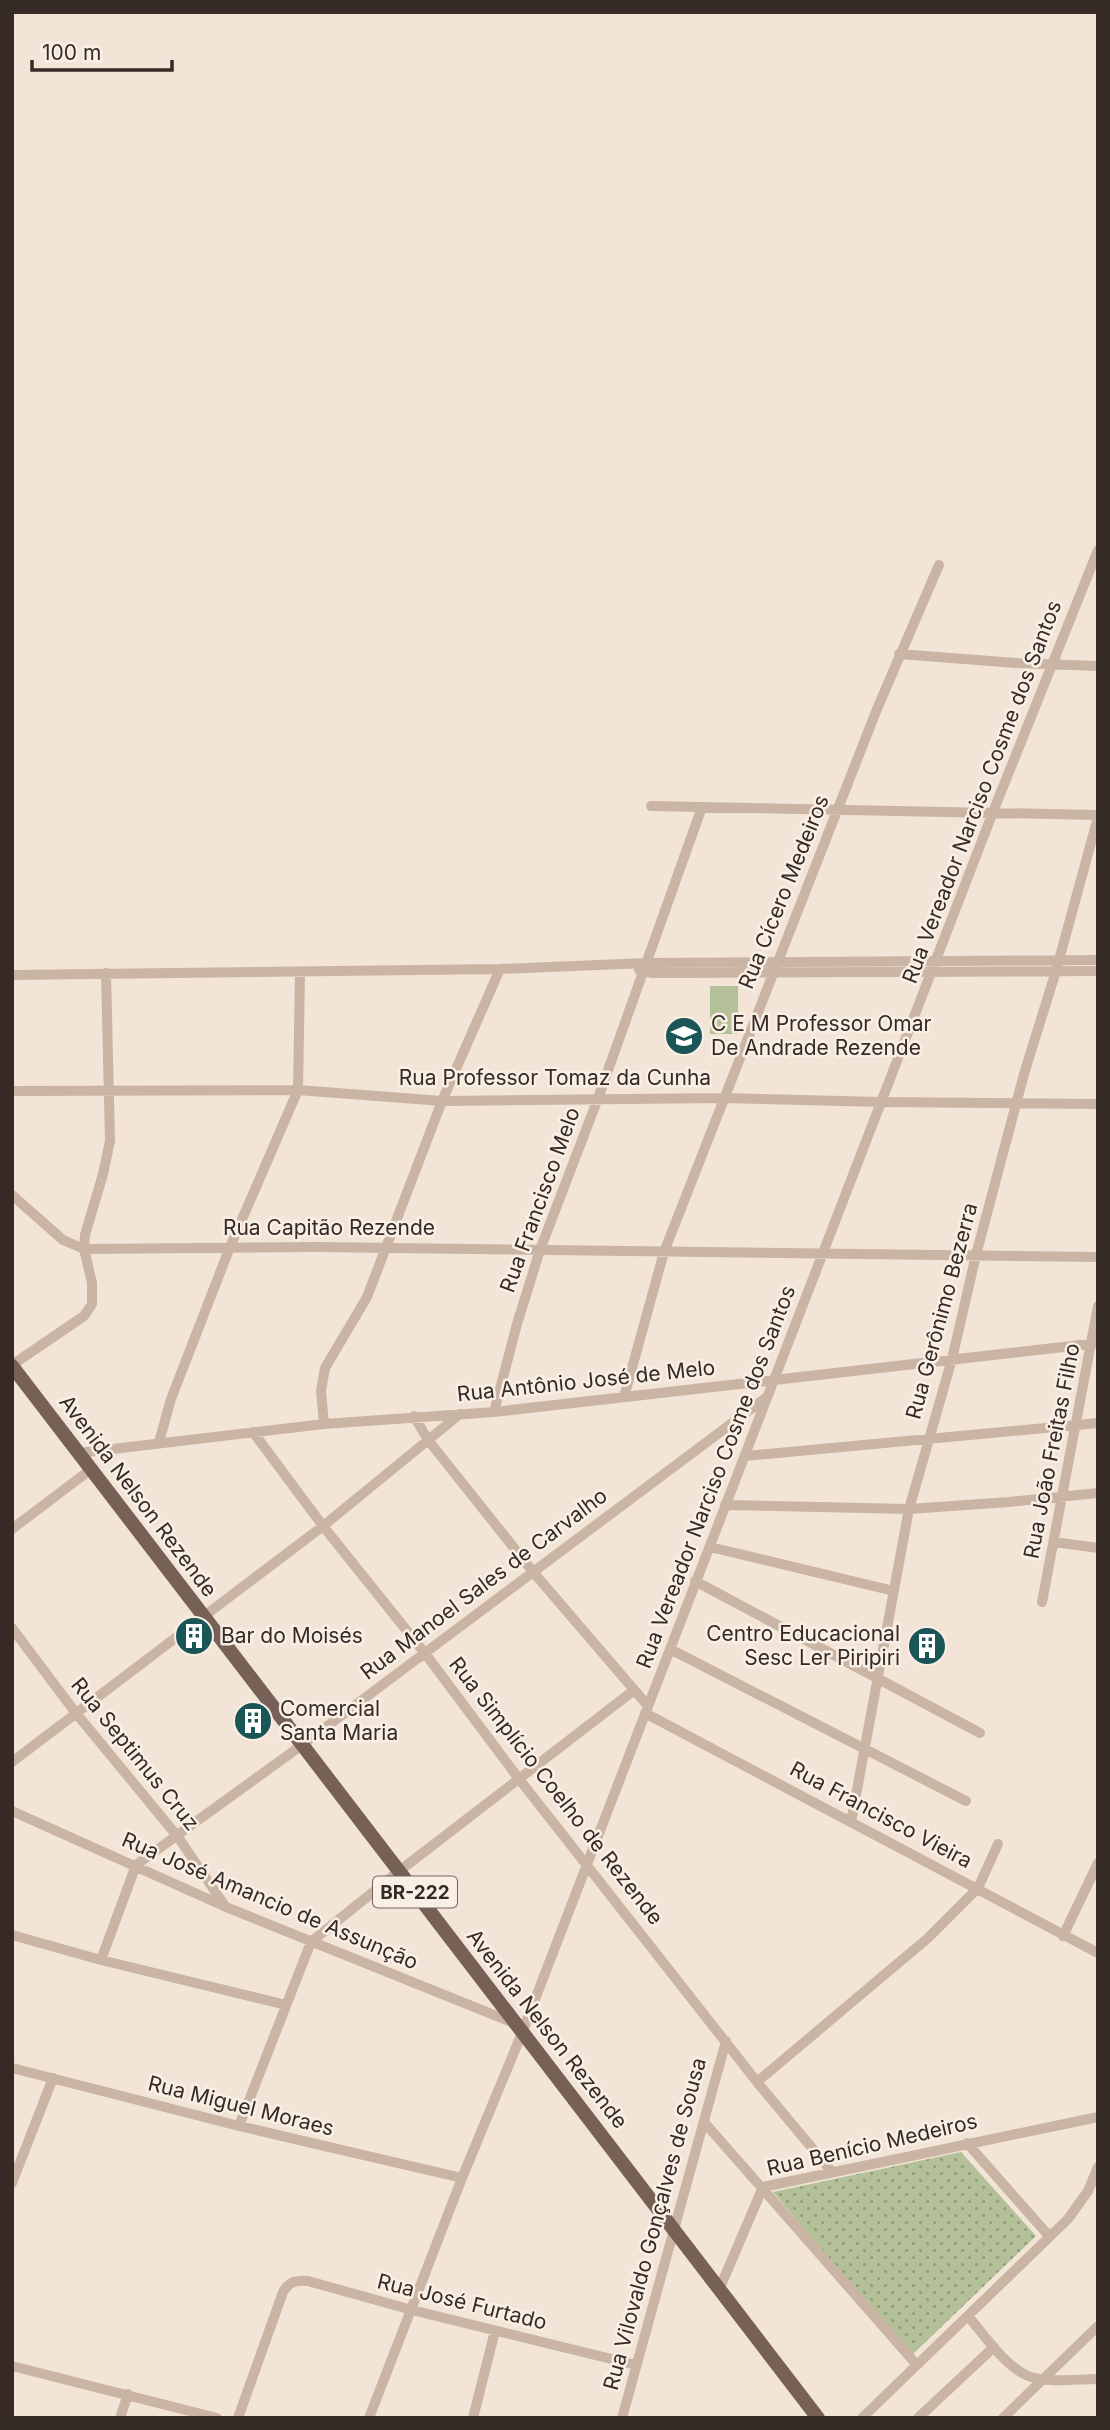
<svg xmlns="http://www.w3.org/2000/svg" width="1110" height="2430" font-family="Inter,sans-serif">
  <defs>
    <pattern id="grass-dots" width="8" height="8" patternUnits="userSpaceOnUse" patternTransform="scale(1.75)"><rect width="8" height="8" fill="#b4c198"/><path d="M2 2h.1M6 6h.1" fill="none" stroke="#939d7c" stroke-width="1.8" stroke-linecap="round"/></pattern>
  </defs>
  <rect width="100%" height="100%" fill="#f2e5d8"/>
  <!-- grass -->
  <path fill="url(#grass-dots)" d="M961,2152l75,84 -125,120 -138,-164z"/>
  <!-- pitch -->
  <path fill="#b4c198" d="M710,986h28v48h-28z"/>
  <g fill="none" stroke-linecap="round" stroke-linejoin="round">
    <!-- minor -->
    <path stroke="#cab4a4" stroke-width="10" d="M899,654l117,9 82,3
      M651,806l447,9
      M639,970l13,3h22l424,-2
      M12,975l488,-6 146,-6 452,-3
      M12,1091l286,-1 144,11 281,-3 158,4 217,2
      M12,1195l51,45 21,9 232,-2 782,10
      M12,1365l72,-49 8,-12v-21l-8,-34 1,-14 18,-61 7,-33 -4,-168
      M624,1397l40,-145 213,-543 62,-144
      M494,1412l23,-88 23,-74 57,-149 105,-294
      M414,1416l14,24 106,133 114,133
      M324,1424l-3,-33 4,-23 42,-71 75,-196 58,-132
      M253,1432l70,94 101,126 95,127 238,303 75,90
      M159,1442l12,-43 59,-152 68,-157 2,-118
      M79,1453l245,-29 170,-12 604,-69
      M745,1456l353,-33
      M725,1505l184,4 100,-7 89,-9
      M12,1529l78,-59
      M1054,1542l44,6
      M710,1547l184,44
      M695,1581l285,152
      M1042,1602l56,-296
      M12,1628l63,84 103,125 47,69
      M670,1649l296,152
      M645,1713l453,240
      M12,1762l311,-236 137,-112
      M12,1811l214,96 288,116
      M851,1822l58,-313 43,-150 24,-104 48,-181 32,-103 42,-154
      M12,1935l89,25 185,45
      M1063,1936l35,-73
      M101,1960l35,-95 166,-120 465,-348
      M12,2068l227,58 223,52
      M757,2082l171,-144 50,-50 20,-44
      M704,2122l212,242
      M239,2126l72,-184 87,-70 235,-181
      M967,2143l82,93
      M12,2183l41,-105
      M719,2290l44,-103 335,-70
      M968,2316c15,18 40,54 63,61 20,6 46,2 67,2
      M12,2366l205,52
      M120,2418l8,-24
      M238,2418l45,-126c7,-11 13,-12 25,-11l104,29 224,55
      M369,2418l93,-240 60,-145 471,-1221 105,-262
      M473,2418l22,-87
      M622,2418l104,-377
      M862,2418l206,-199 20,-28 10,-24
      M918,2418l76,-71
      M1003,2418l95,-92"/>
    <!-- major -->
    <path stroke="#776056" stroke-width="14" d="M12,1366l806,1052"/>
  </g>
  <!-- icons -->
  <defs>
    <symbol id="school-disc" viewBox="-11 -11 22 22"><circle r="9.5" fill="#1a5557" stroke="#f9efe4"/><path d="M0-5L7-2L0 1L-7-2ZM-4 1L0 2.5L4 1V4Q0 6-4 4Z" fill="#fff"/></symbol>
    <symbol id="building-disc" viewBox="-11 -11 22 22"><circle r="9.5" fill="#1a5557" stroke="#f9efe4"/><path d="M-4-6H4V6H1V3H-1V6H-4ZM-2.5-4.3h1.7v1.8h-1.7ZM.8-4.3h1.7v1.8H.8ZM-2.5-1h1.7V.8h-1.7ZM.8-1h1.7V.8H.8Z" fill="#fff"/></symbol>
  </defs>
  <g fill-rule="evenodd">
    <use href="#school-disc" x="662" y="1014" width="44" height="44"/>
    <use href="#building-disc" x="172" y="1614" width="44" height="44"/>
    <use href="#building-disc" x="905" y="1624" width="44" height="44"/>
    <use href="#building-disc" x="231" y="1699" width="44" height="44"/>
  </g>
  <g text-anchor="middle" stroke-width="5" stroke-linejoin="round" paint-order="stroke">
    <!-- shield labels -->
    <rect fill="#f9efe4" stroke="#70655f" stroke-width="2" x="373" y="1876.5" width="84" height="31" rx="5"/>
    <g font-size="19" font-weight="bold" fill="#352a26">
      <text x="415" y="1899">BR-222</text>
    </g>
    <!-- street labels -->
    <g font-size="21" fill="#352a26" stroke="#f9efe4">
      <text transform="translate(982 792) rotate(-69)" y="7">Rua Vereador Narciso Cosme dos Santos</text>
      <text transform="translate(784 892) rotate(-68)" y="7">Rua Cícero Medeiros</text>
      <text x="555" y="1085">Rua Professor Tomaz da Cunha</text>
      <text transform="translate(540 1200) rotate(-70)" y="7">Rua Francisco Melo</text>
      <text x="329" y="1235">Rua Capitão Rezende</text>
      <text transform="translate(942 1311) rotate(-75)" y="7">Rua Gerônimo Bezerra</text>
      <text transform="translate(586 1381) rotate(-6)" y="7">Rua Antônio José de Melo</text>
      <text transform="translate(1052 1451) rotate(-79)" y="7">Rua João Freitas Filho</text>
      <text transform="translate(716 1477) rotate(-69)" y="7">Rua Vereador Narciso Cosme dos Santos</text>
      <text transform="translate(138 1496) rotate(53)" y="7">Avenida Nelson Rezende</text>
      <text transform="translate(484 1584) rotate(-37)" y="7">Rua Manoel Sales de Carvalho</text>
      <text transform="translate(135 1754) rotate(51)" y="7">Rua Septimus Cruz</text>
      <text transform="translate(556 1791) rotate(52)" y="7">Rua Simplício Coelho de Rezende</text>
      <text transform="translate(881 1815) rotate(28)" y="7">Rua Francisco Vieira</text>
      <text transform="translate(270 1901) rotate(23)" y="7">Rua José Amancio de Assunção</text>
      <text transform="translate(547 2029) rotate(52)" y="7">Avenida Nelson Rezende</text>
      <text transform="translate(241 2106) rotate(14)" y="7">Rua Miguel Moraes</text>
      <text transform="translate(872 2145) rotate(-13)" y="7">Rua Benício Medeiros</text>
      <text transform="translate(655 2224) rotate(-75)" y="7">Rua Vilovaldo Gonçalves de Sousa</text>
      <text transform="translate(462 2302) rotate(14)" y="7">Rua José Furtado</text>
    </g>
    <!-- poi labels -->
    <g font-size="21" fill="#352a26" stroke="#f9efe4" text-anchor="start">
      <text x="711" y="1031">C E M Professor Omar<tspan x="711" dy="24">De Andrade Rezende</tspan></text>
      <text x="900" y="1641" text-anchor="end">Centro Educacional<tspan x="900" dy="24">Sesc Ler Piripiri</tspan></text>
      <text x="221" y="1643">Bar do Moisés</text>
      <text x="280" y="1716">Comercial<tspan x="280" dy="24">Santa Maria</tspan></text>
    </g>
  </g>
  <!-- border -->
  <rect width="1110" height="2430" fill="none" stroke="#352a26" stroke-width="28"/>
  <!-- scale -->
  <path d="M32 60v10h140v-10" fill="none" stroke="#352a26" stroke-width="3.5"/>
  <text x="42" y="60" font-size="21" fill="#352a26" stroke="#f9efe4" stroke-width="5" paint-order="stroke">100 m</text>
</svg>
